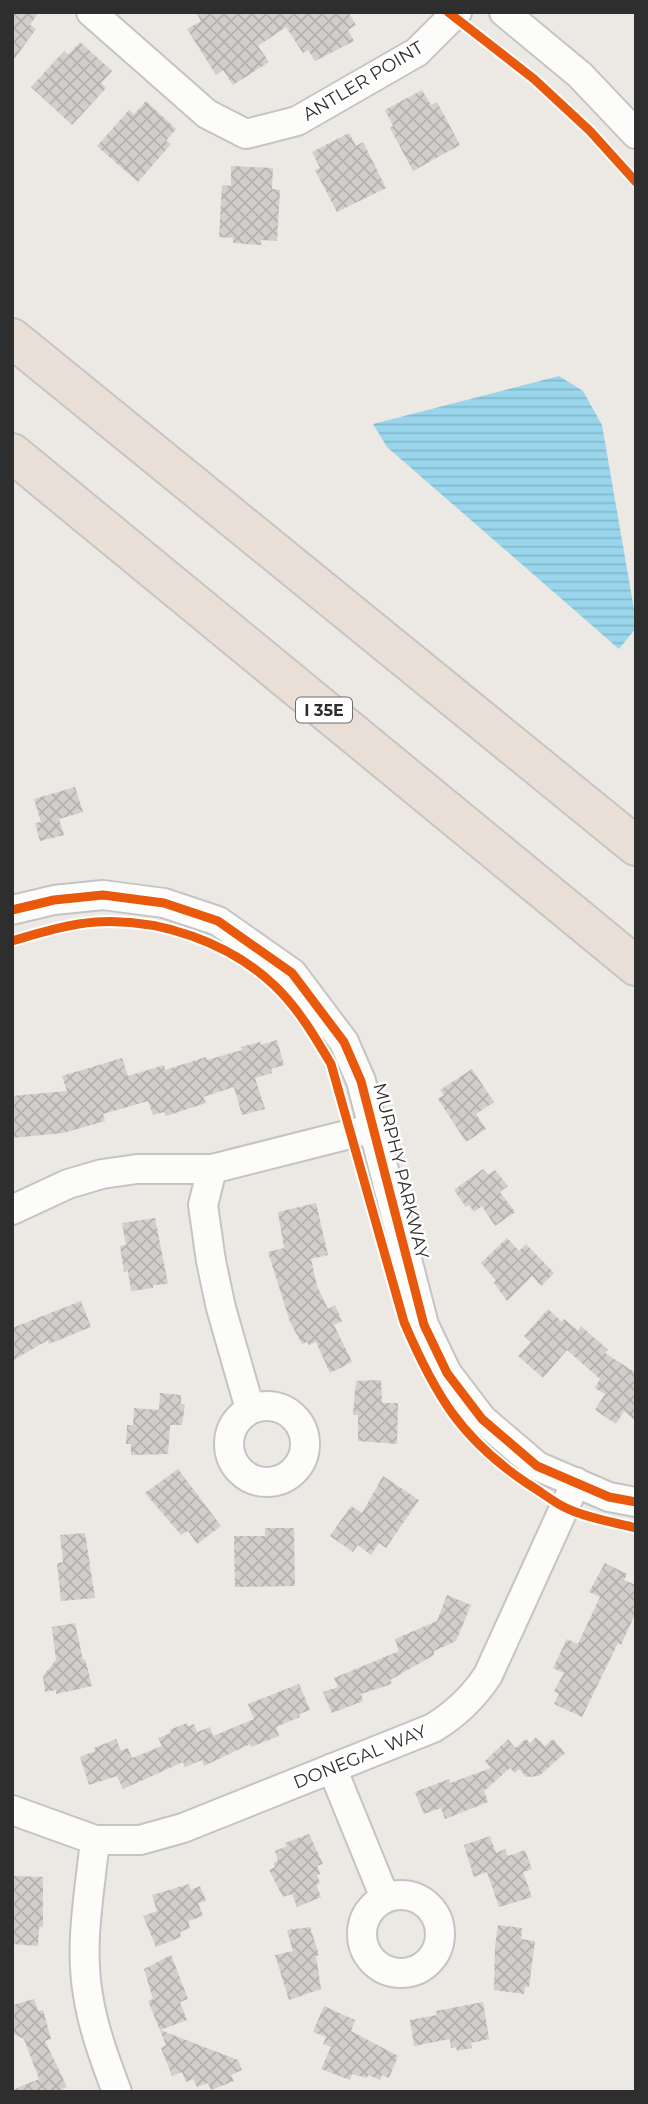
<svg xmlns="http://www.w3.org/2000/svg" width="648" height="2104" font-family="Montserrat,sans-serif">
  <defs>
    <pattern id="water-rules" width="6" height="5" patternUnits="userSpaceOnUse" patternTransform="scale(1.75)"><rect width="6" height="5" fill="#99d6ec"/><path d="M0 2.5h6" fill="none" stroke="#84b8cb"/></pattern>
    <pattern id="building-cross-hatch" width="8" height="8" patternUnits="userSpaceOnUse" patternTransform="scale(1.75)"><rect width="8" height="8" fill="#d1cecb"/><path d="M0 0l8 8M0 8l8-8" fill="none" stroke="#b4b1af"/></pattern>
  </defs>
  <rect width="100%" height="100%" fill="#ece8e4"/>
  <!-- water -->
  <path fill="url(#water-rules)" d="M559,376l24,15 19,34 34,196v7l-17,21 -232,-202 -14,-23z"/>
  <!-- building -->
  <path fill="url(#building-cross-hatch)" d="M12,12h27l-9,13 6,4 -24,33z
    M196,12h152l8,13 -8,5 6,11 -39,20 -7,-11 -5,3 -17,-26 -28,19 11,16 -36,23 -10,-15 -7,5 -29,-46 14,-8z
    M80,42l32,29 -11,12 5,5 -34,37 -41,-38 33,-36 4,4z
    M422,90l9,15 6,-3 23,43 -47,26 -23,-43 3,-2 -8,-16z
    M146,101l30,28 -10,12 5,3 -33,38 -41,-36 32,-36 5,4z
    M349,133l7,13 7,-4 23,46 -49,24 -22,-42 5,-2 -8,-16z
    M231,166l42,2 -1,21 8,1 -3,51 -16,-1v5l-28,-2v-5l-14,-1 3,-52 9,1z
    M75,787l8,25 -24,7 5,16 -24,6 -5,-18 6,-1 -7,-23z
    M277,1040l7,25 -13,4 1,4 -17,5 10,31 -23,6 -8,-28 -31,10 3,6 -40,13 -2,-4 -11,3 -5,-14 -45,13 2,7 -42,12 -51,5v-42l55,-5 -5,-15 60,-18 6,18 36,-11 1,5 41,-13 1,3 35,-10 -1,-3 19,-5 1,3z
    M472,1069l22,33 -18,12 10,15 -20,13 -28,-43 6,-4 -4,-5z
    M483,1169l5,6 7,-5 13,16 -8,6 15,20 -20,14 -13,-20 -8,6 -5,-7 -3,2 -12,-17z
    M316,1203l12,52 -17,4 6,27 11,23 7,-4 7,16 -8,4 18,37 -22,11 -14,-31 -7,3 -2,-3 -5,2 -12,-22 -22,-70 16,-4 -6,-36z
    M155,1218l13,66 -15,1v3l-22,3 -3,-20 -4,1 -4,-26 6,-1 -4,-22z
    M507,1238l12,13 7,-7 28,29 -13,13 -9,-10 -25,25 -13,-18 2,-3 -15,-17z
    M81,1301l10,26 -42,17 -1,-4 -36,21v-33z
    M548,1309l14,13 2,-3 14,12 3,-5 27,24 -3,3 31,20v48l-12,-10 -8,13 -21,-14 10,-16 -10,-6 5,-9 -33,-29 -24,28 -25,-22 13,-14 -7,-6z
    M381,1380l1,23h16l-1,41 -39,-3v-26h-5l3,-34z
    M160,1393l21,2v9h4l-3,21h-12l-2,29 -37,1v-11h-5l1,-19h6l1,-17 25,2z
    M178,1469l43,57 -24,18 -9,-13 -7,4 -36,-42z
    M383,1476l36,24 -33,48 -7,-5 -8,12 -13,-10 -5,7 -23,-16 21,-30 11,7z
    M265,1528h29l1,58 -60,1 -1,-51h31z
    M85,1533l10,65 -34,3 -4,-38 6,-1 -3,-27z
    M605,1563l22,11 -3,6 12,5v27l-15,33 -3,-2 -36,74 -28,-13 5,-10 -5,-3 10,-18 -11,-5 14,-29 11,5 22,-47 -11,-5z
    M447,1595l24,10 -15,36 -22,10v4l-44,25 2,4 -31,10 2,7 -31,12 -9,-21 15,-5 -4,-9 65,-27 -4,-12 42,-18z
    M75,1623l8,37 2,-1 7,27 -36,8v-4l-11,2 -2,-16 13,-16 -4,-33z
    M299,1684l11,26 -11,4 1,3 -24,10 3,9 -28,11 -1,-3 -46,22 -2,-6 -17,7 -2,-5 -60,27 -6,-13 -28,9 -9,-28 15,-6 -1,-3 22,-9 5,12 7,-3 4,10 30,-12 -4,-8 13,-5 -2,-3 18,-7 1,3 6,-2 3,8 13,-5 3,9 41,-17 -6,-15z
    M536,1737l9,9 8,-7 12,14 -26,23 -13,1 -7,-8 -4,4 -5,-5 -26,23 4,11 -43,17 -4,-11 -17,6 -9,-22 34,-13 1,4 41,-15 -6,-7 23,-22 7,9 11,-9 4,4z
    M309,1834l14,30 -6,2 3,8 -3,1 3,8 -4,2 5,12 -24,10 -5,-13 -9,3 -14,-27 6,-3 -1,-4 4,-3 -3,-9 12,-5 -2,-3z
    M490,1836l6,17 9,-4 3,7 17,-6 7,19 -9,3 9,25 -33,10 -12,-35 -13,5 -10,-32z
    M12,1876l31,1v50h-4l-1,19 -26,-2z
    M189,1884l2,6 9,-4 6,15 -8,2 5,13 -15,5 2,7 -10,4 1,5 -25,10 -13,-31 14,-5 -5,-16z
    M498,1925l24,3 -1,11 14,2 -6,46h-4l-1,7 -30,-4 1,-43z
    M310,1927l9,28 -3,1 5,33 -32,11 -14,-45 18,-4 -6,-21z
    M171,1955l17,44 -8,3 7,18 -27,10 78,30 4,10 -11,5 3,6 -23,9 -3,-7 -11,4 -4,-8 -7,3 -4,-10 -10,4 -11,-28 5,-3 -18,-44 5,-2 -9,-30z
    M34,1999l4,12 5,-1 8,29 -6,2 22,46 -11,5h-44v-2l27,-11 -15,-40 -12,-6v-28z
    M483,2002l6,37 -18,4 1,5 -15,3 -1,-4 -5,1 -1,-9 -36,7 -4,-26 27,-5 -1,-4z
    M324,2006l31,14 -4,11 47,25 -9,22 -7,-3 -2,5 -12,-5 -1,3 -15,-4 -2,6 -29,-11 10,-22 -8,-3 3,-7 -13,-5z"/>
  <g fill="none" stroke-linecap="round" stroke-linejoin="round">
    <defs>
      <path id="minor" d="M91,12l116,102 39,20 51,-13 120,-69 40,-40
        M504,12l76,63 56,59
        M12,910l42,-10 49,-5 61,8 54,18 74,52 52,69 17,39 63,244 23,48 35,46 55,47 72,31 27,5
        M212,1169l-9,36 8,56 10,47 29,101
        M12,1210l56,-26 34,-10 35,-5h75l162,-41
        M229 1444a38 38 0 1 1 76 0a38 38 0 1 1-76 0Z
        M332,1768l53,130
        M12,1810l83,30h45l43,-12 250,-100c23,-14 40,-30 55,-53l88,-193
        M95,1840c-5,50 -16,104 -7,155 5,33 17,65 29,97
        M362 1934a39 39 0 1 1 78 0a39 39 0 1 1-78 0Z"/>
      <path id="highway" d="M12,338l624,508
        M12,453l624,513"/>
    </defs>
    <!-- minor casing -->
    <use href="#minor" stroke="#c5c4c5" stroke-width="32"/>
    <!-- highway casing -->
    <use href="#highway" stroke="#c6c5c4" stroke-width="42"/>
    <!-- minor -->
    <use href="#minor" stroke="#fcfcfb" stroke-width="28"/>
    <!-- highway -->
    <use href="#highway" stroke="#eadfd6" stroke-width="38"/>
    <defs>
      <path id="cycleway" d="M448,12l86,67 56,52 46,51
        M12,910l42,-10 49,-5 61,8 54,18 74,52 52,69 17,39 63,244 23,48 35,46 55,47 72,31 27,5
        M12,941c27,-8 56,-17 84,-19 63,-4 133,20 179,64 23,22 40,51 56,78l73,258c31,73 57,117 124,162 12,7 24,17 36,23 22,11 49,15 72,21"/>
    </defs>
    <!-- cycleway casing -->
    <use href="#cycleway" stroke="#fff" stroke-width="13"/>
    <!-- cycleway -->
    <use href="#cycleway" stroke="#e8590c" stroke-width="9"/>
  </g>
  <g text-anchor="middle" stroke-width="5" stroke-linejoin="round" paint-order="stroke">
    <!-- shield labels -->
    <rect fill="#fff" stroke="#6d6d6d" stroke-width="2" x="296" y="697.5" width="56" height="25" rx="5"/>
    <g font-size="16" font-weight="bold" fill="#2e2e2e">
      <text x="324" y="716">I 35E</text>
    </g>
    <!-- street labels -->
    <g font-size="18" fill="#2e2e2e" stroke="#fff">
      <text transform="translate(363 81) rotate(-31)" y="6">ANTLER POINT</text>
      <text transform="translate(401 1171) rotate(76)" y="6">MURPHY PARKWAY</text>
      <text transform="translate(360 1757) rotate(-22)" y="6">DONEGAL WAY</text>
    </g>
  </g>
  <!-- border -->
  <rect width="648" height="2104" fill="none" stroke="#2e2e2e" stroke-width="28"/>
</svg>
